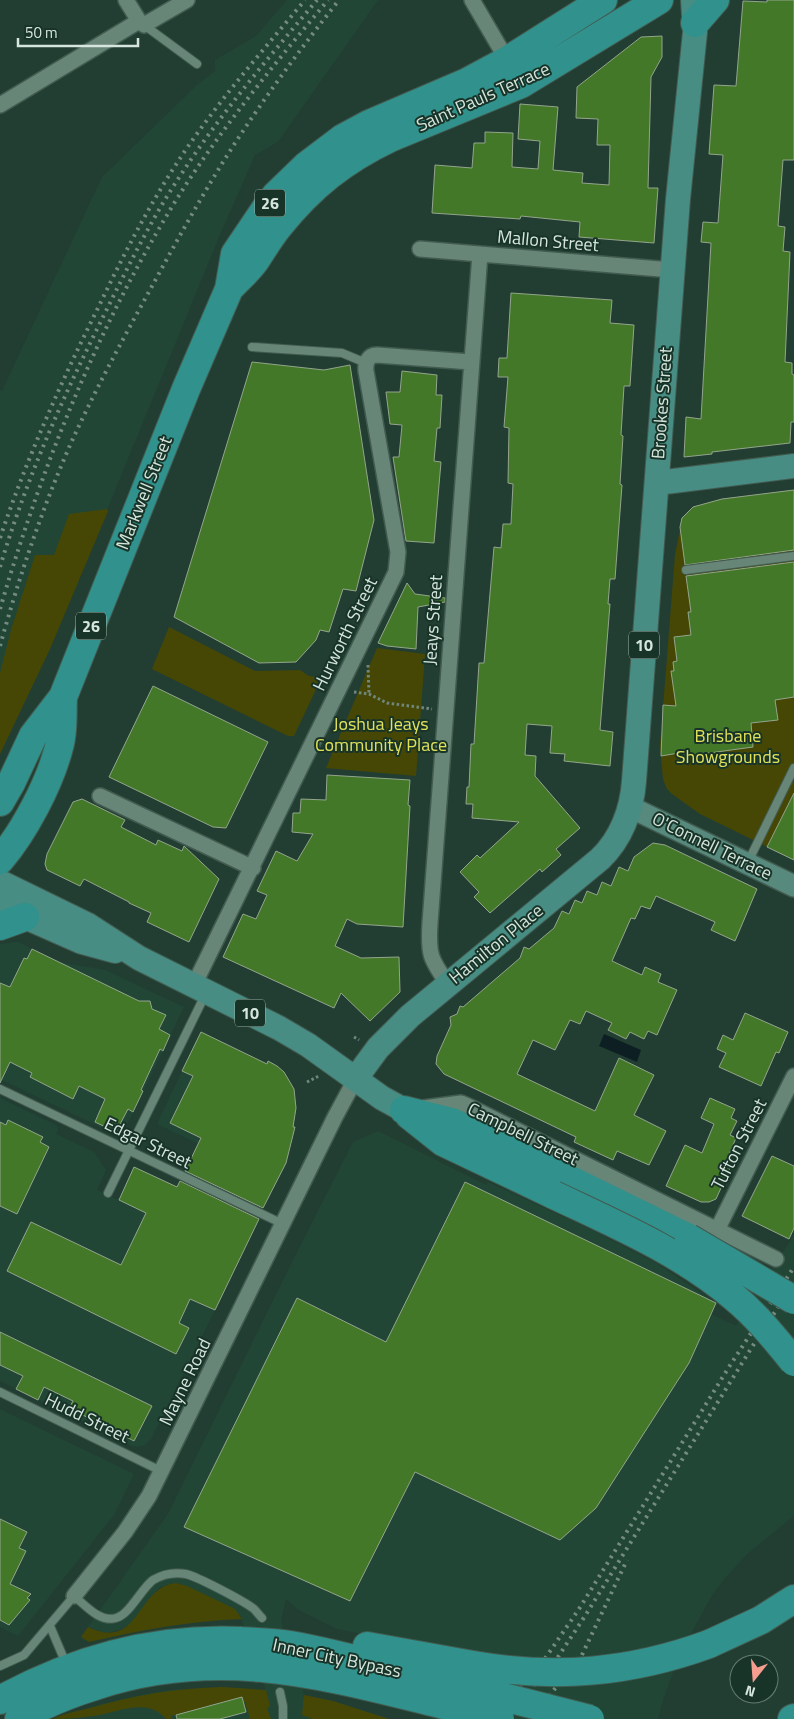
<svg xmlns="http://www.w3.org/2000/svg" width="794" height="1719" font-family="'Titillium Web',sans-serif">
  <rect width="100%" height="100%" fill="#223e32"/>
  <!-- built -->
  <path fill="#214636" d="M287,0h91l-100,142 -23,13 -36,82 -169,412 -50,105v-363h2l100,-214 96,-93 17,-13v-11l41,-24z
    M18,942l41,20 46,8 79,37 -63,130 -121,-58v-135z
    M182,1071l55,26 -26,53 -54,-26z
    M0,1098l54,26 4,4 -2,6 38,18 12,18 -9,20 49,23 -25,52 94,45 -64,129 -6,6 -7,2 -6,-1 -132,-65z
    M378,1131l108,54 2,-3 104,48 64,33 60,40 -5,11 25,12 58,-91v281l-46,37 -22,24 -12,15 -19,34 -21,44 -10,27 -6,22h-226l40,-46 3,-18 -138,-26 -40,-20 -11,-10 -5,22 23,74 29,6 56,18h-336l49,-15 39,-9 29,-5 52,-3 44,3 -26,-75 -59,-31h-11l-11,4 -29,37 -7,4 -17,4 -18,-6 80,-113 122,-248 63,-124z
    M0,1409l134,65 -20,41 -96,121 -18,-9z"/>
  <!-- green -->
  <path fill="#474705" d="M794,490v370l-94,-46 -28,-20 -5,-5 -4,-10 -3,-33 15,-191 7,-37 11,-11 16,-5z
    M107,509l1,2 -58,138 -50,105v-81l11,-43 24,-75h19l15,-41z
    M169,627l86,44 45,-1 9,6 8,1 1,8 -24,51h-6l-136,-67z
    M377,648l48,6 -9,122 -90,-8z
    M176,1583l11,3 48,23 7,10c-52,2 -102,11 -153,23l-8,-5 7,-10c52,25 48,-40 88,-44z
    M222,1687l44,3 4,16 -3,2 4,11h-21l-5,-17h-2l-2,-5 -70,19 1,3h-6c-18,-23 -50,-6 -73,-3 -13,2 -27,3 -40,3 11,-6 25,-8 37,-11 44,-13 87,-20 132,-21z
    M304,1695l29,6 56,18h-76l-11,-4z"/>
  <!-- water -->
  <path fill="#0e1f24" d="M604,1034l37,16 -4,12 -38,-16z"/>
  <!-- building -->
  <path fill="#437828" stroke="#93a58c" d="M767,0h27v160h-11l-5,66 7,1 -2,24 7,1 -5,110 7,1v11l2,1v47h-3l-1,21 -78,9v2l-28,3 2,-40 15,2 10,-176 -10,-1 2,-20 15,1 5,-68 -14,-1 5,-69 22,1 7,-85 24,1z
    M662,36v21l-11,20 -3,111h10l-4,55 -75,-6 1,-15 -59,-6 -1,3 -88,-6 3,-48 37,3 2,-25h11v-11l28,1 -1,34 26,2 2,-28 -22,-2 2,-35 38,3 -5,63 30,3 -1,10 27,2 1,-40h-13l1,-26 -22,-1 1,-31 64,-50z
    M511,293l101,7 -2,23 24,2 -4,61h-6l-3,49 2,1 -3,48 2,1 -7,94h-5l-2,25h2l-10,126 13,2 -3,34 -46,-5 1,-7 -15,-1 2,-27 -25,-2 -2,31 11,1 -1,20 45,52 -24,21 5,6 -19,17 -2,-3 -50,44 -16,-16 5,-5 -19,-20 17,-17 3,3 39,-36 -47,-4 1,-14h-7l1,-17h2l2,-43h3l5,-81h5l10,-116 7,1 2,-24h8l2,-40 -5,-1 1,-55 -5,-1 4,-50h-10l1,-19h8z
    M252,362l72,8 26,-5 24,155 -18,71 -13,-2 -14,43 -9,-2 -4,10 -20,22 -37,1 -85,-46z
    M402,371l35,4 -1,20h6l-2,33h-3l-3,33 7,1 -7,81 -28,-2 -13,-84h6l3,-32 -12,-1 -4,-32h14z
    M794,490v60l-109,15 -5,-38 2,-9 11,-11 29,-8z
    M794,562v135l-19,3 3,20 -27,3 2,24 -73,10 -1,-4 -18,3 2,-51 13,1 -5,-35h3l-1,-9 4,-1 -3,-24 17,-2 -3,-23h3l-5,-36z
    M407,583l8,11 30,4v4l-27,5 -2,42 -29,-3 -9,-3z
    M153,686l115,56 -42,86 -13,-1 -104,-50z
    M327,775l83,5 -2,25 2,1 -7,121 -46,-3 -10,-5 -12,27 26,12 38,-1 1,35 -30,29 -29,-28 -7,15 -111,-51 20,-43 13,5 11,-24 -10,-4 19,-40 21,10 16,-27 -21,-2 1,-19h7l1,-14 25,1z
    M794,793v67l-27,-13z
    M82,799l43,21 -4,7 35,18 2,-5 24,11 2,-5 35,33 -30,63 -42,-20 4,-9 -22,-10v-1l-45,-23 -4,7 -33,-16 -2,-6 2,-10 26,-52z
    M653,843l12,2 92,44 -22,52 -24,-11 4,-8 -59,-26 -6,13 -9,-3 -6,13 -4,-1 -19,43 30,14 3,-8 16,7 -3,8 19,8 -20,45 -9,-4 -4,8 -14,-7 -4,7 -18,-9 4,-7 -26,-12 -6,13 -10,-4 -15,30 -22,-10 -16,34 78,37 24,-53 35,17 -20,40 32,16 -17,34 -32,-14 -4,9 -39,-18 2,-5 -132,-63 -8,-10 1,-8 14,-31 -1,-8 7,-3 3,-8 3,1 57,-49 4,-11 5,2 25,-21 8,-17 7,3 6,-14 7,3 5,-12 10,4 5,-13 9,4 8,-19 9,4 6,-14z
    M32,949l107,52h11l2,8 14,6 -7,14 11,6 -7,16 -3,-2 -19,41 2,1 -10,21 -5,-3 -12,23 -21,-10 10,-23 -26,-13 -6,13 -43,-22 2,-4 -22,-11 -10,21v-100l10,4 14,-29 3,1z
    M745,1013l43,19 -9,21 -3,-1 -15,34 -42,-19 7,-14 -9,-4 6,-14 10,5z
    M201,1032l66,32 1,-3 9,5 7,6 10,17 2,19 -3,19h2l-9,36 -23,45 -78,-37 16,-33 -31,-15 23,-47 -11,-5z
    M710,1098l25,11 -4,9 6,3 -7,14 6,3 -11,26 6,2 -15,33 -7,3h-8l-35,-16 19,-41 17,8 12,-29 -13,-6z
    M8,1120l35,17 -3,5 9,5 -32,67 -17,-8v-84l6,3z
    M772,1156l22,10v62l-5,11 -47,-23z
    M134,1167l43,20 3,-6 79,38 -44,91 -25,-11 -11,24 10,5 -13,26 -169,-83 24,-49 90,43 25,-52 -27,-13z
    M465,1182l251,121 -27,60 -93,145 -36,32 -145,-68 -65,129 -166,-74 113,-229 89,44z
    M0,1332l152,74 -18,35 -65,-33 4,-7 -29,-14 -6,13 -22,-11 7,-13 -23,-11z
    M0,1519l27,13 -8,16 7,3 -16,33 21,10 -4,4 3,2 -21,25 -9,-5z
    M242,1697l4,15 -26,7h-43l-1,-4z"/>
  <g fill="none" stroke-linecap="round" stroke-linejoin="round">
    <defs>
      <path id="lane" d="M144,25l53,39
        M252,347l90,6 24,10
        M686,570l108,-14
        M748,862l46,-94
        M0,1089l283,135
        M108,1193l98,-200
        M0,1392l161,79
        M50,1626l17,40
        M0,1666l24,-11 50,-59c11,9 26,27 42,22 14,-4 25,-29 37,-38 10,-6 22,-8 33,-6 12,3 58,27 68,35 3,3 5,6 8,9
        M280,1692l3,14v13"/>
      <path id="street" d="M126,0l13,21 5,4 43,-25
        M472,0l38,65
        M0,105l139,-84
        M420,249l252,21
        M100,796l153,72
        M448,984c-18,-25 -20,-30 -18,-61l50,-669
        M194,985l202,-413 2,-20 -32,-181c-1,-8 2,-16 11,-16l94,7
        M423,1108l38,-5 7,3 308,153
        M717,1230l77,-154
        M74,1596l51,-64 24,-36 186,-379 21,-39"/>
      <path id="secondary" d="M630,807l164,79"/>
      <path id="primary" d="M657,483l137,-17
        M0,882l88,43 51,33 140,70 29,17 74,53 22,12
        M0,906l82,36 33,9
        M356,1078l22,-30 32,-32 190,-157c21,-20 32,-49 34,-78l44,-582 17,-167 -2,-32"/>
      <path id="highway" d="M695,23l20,-23
        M229,289c8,-9 19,-18 26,-28 8,-12 15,-24 24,-35 32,-40 65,-66 111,-88l131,-54 138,-84
        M0,802l11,-19 22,-47 30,-39
        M0,860c24,-28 50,-77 59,-113 5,-15 3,-34 4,-50l123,-308 43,-100 6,-35 31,-46 10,-13 30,-29 37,-28 26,-14 98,-42 41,-22 95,-60
        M0,926l25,-9
        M404,1110l48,12 237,116
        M409,1115l34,27 111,53
        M709,1644l52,-24 33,-21
        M367,1646l106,19
        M0,1700c75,-41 155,-63 241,-59 16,1 33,1 49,4 57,10 114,28 170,41
        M19,1719c23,-14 50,-25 76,-33 124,-41 227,-11 349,19
        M792,1719l2,-1"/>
    </defs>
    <!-- lane casing -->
    <use href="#lane" stroke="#425b50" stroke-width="10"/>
    <!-- street casing -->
    <use href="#street" stroke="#425b50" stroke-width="18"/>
    <!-- secondary casing -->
    <use href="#secondary" stroke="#425b50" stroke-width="24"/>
    <!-- primary casing -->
    <use href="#primary" stroke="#425b50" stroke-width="26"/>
    <!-- highway casing -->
    <use href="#highway" stroke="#425b50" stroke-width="30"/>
    <!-- path -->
    <path stroke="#70877d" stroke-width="3" stroke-dasharray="2.5 2.5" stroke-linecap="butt" d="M368,665l1,29
      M354,692l15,2 18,9 45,6
      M354,1037l5,3
      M307,1082l12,-6"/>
    <!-- lane -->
    <use href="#lane" stroke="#678677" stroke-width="8"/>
    <!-- street -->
    <use href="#street" stroke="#678677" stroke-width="15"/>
    <!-- secondary -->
    <use href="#secondary" stroke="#57897d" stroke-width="21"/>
    <!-- primary -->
    <use href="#primary" stroke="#478d84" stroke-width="24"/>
    <!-- highway -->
    <use href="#highway" stroke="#31918c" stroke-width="28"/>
    <!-- rail -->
    <path stroke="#758b81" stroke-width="4" stroke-dasharray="2.5 5" stroke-linecap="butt" d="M0,538c27,-80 61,-156 99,-232 23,-48 47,-95 76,-140 38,-59 85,-112 130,-166
      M0,567c26,-87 62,-168 102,-248 25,-50 49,-100 80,-146 40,-61 88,-117 135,-173
      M0,609c39,-133 90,-263 160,-382 47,-82 108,-155 168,-227
      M0,646c19,-69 42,-137 71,-203 24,-53 52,-104 80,-155 29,-53 58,-106 92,-157 30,-45 62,-88 96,-131
      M489,1719l55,-59 35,-51 150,-242 65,-100
      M503,1719l51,-56 31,-47 167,-269 42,-64
      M530,1719l51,-62 46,-97"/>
    <defs>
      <path id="highway-bridge" d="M554,1195c63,30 127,57 181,103 22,18 41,42 59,64
        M689,1238l105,62
        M473,1665c82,14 157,8 236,-21
        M460,1686l130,33
        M444,1705l56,14"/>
    </defs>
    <!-- highway-bridge casing -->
    <use href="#highway-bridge" stroke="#425b50" stroke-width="30" stroke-linecap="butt"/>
    <!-- highway-bridge -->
    <use href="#highway-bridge" stroke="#31918c" stroke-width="28"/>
  </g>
  <g text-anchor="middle" stroke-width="4" stroke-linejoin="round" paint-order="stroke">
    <!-- shield labels -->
    <g fill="#183428" stroke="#9db1a7" stroke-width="1">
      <rect x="255" y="189.5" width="30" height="27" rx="4"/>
      <rect x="76" y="612.5" width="30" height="27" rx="4"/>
      <rect x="629" y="631.5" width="30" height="27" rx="4"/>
      <rect x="235" y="999.5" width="30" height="27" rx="4"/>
    </g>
    <g font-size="16" font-weight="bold" fill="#d6e6de">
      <text x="270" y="209">26</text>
      <text x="91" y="632">26</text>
      <text x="644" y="651">10</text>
      <text x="250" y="1019">10</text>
    </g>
    <!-- street labels -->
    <g font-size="18" fill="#d6e6de" stroke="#183428">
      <text transform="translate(483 97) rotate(-24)" y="6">Saint Pauls Terrace</text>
      <text transform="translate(548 241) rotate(5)" y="6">Mallon Street</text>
      <text transform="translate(662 403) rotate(-86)" y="6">Brookes Street</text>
      <text transform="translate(144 493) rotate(-68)" y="6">Markwell Street</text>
      <text transform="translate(433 620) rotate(-86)" y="6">Jeays Street</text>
      <text transform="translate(345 634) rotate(-64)" y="6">Hurworth Street</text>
      <text transform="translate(712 846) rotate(26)" y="6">O'Connell Terrace</text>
      <text transform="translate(496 944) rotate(-39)" y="6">Hamilton Place</text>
      <text transform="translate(523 1134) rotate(26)" y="6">Campbell Street</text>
      <text transform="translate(148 1143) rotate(26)" y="6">Edgar Street</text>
      <text transform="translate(739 1144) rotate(-63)" y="6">Tufton Street</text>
      <text transform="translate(185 1382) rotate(-64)" y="6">Mayne Road</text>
      <text transform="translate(87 1418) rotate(26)" y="6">Hudd Street</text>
      <text transform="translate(337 1658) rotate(12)" y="6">Inner City Bypass</text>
    </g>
    <!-- park labels -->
    <g font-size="18" fill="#e1e25a" stroke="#183428">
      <text x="381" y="730">Joshua Jeays<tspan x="381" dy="21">Community Place</tspan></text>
      <text x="728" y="742">Brisbane<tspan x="728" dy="21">Showgrounds</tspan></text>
    </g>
  </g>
  <!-- north arrow -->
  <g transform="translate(754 1679) rotate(197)"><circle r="24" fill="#183428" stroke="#647b71"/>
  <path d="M0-4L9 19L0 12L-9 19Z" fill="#f59d8f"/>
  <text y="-8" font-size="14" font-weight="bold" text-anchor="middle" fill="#d6e6de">N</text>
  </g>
  <!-- scale -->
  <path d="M18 38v8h120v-8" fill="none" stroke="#d6e6de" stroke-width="2.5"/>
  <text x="25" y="38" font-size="15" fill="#d6e6de" stroke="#183428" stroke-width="4" paint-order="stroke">50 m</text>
</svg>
